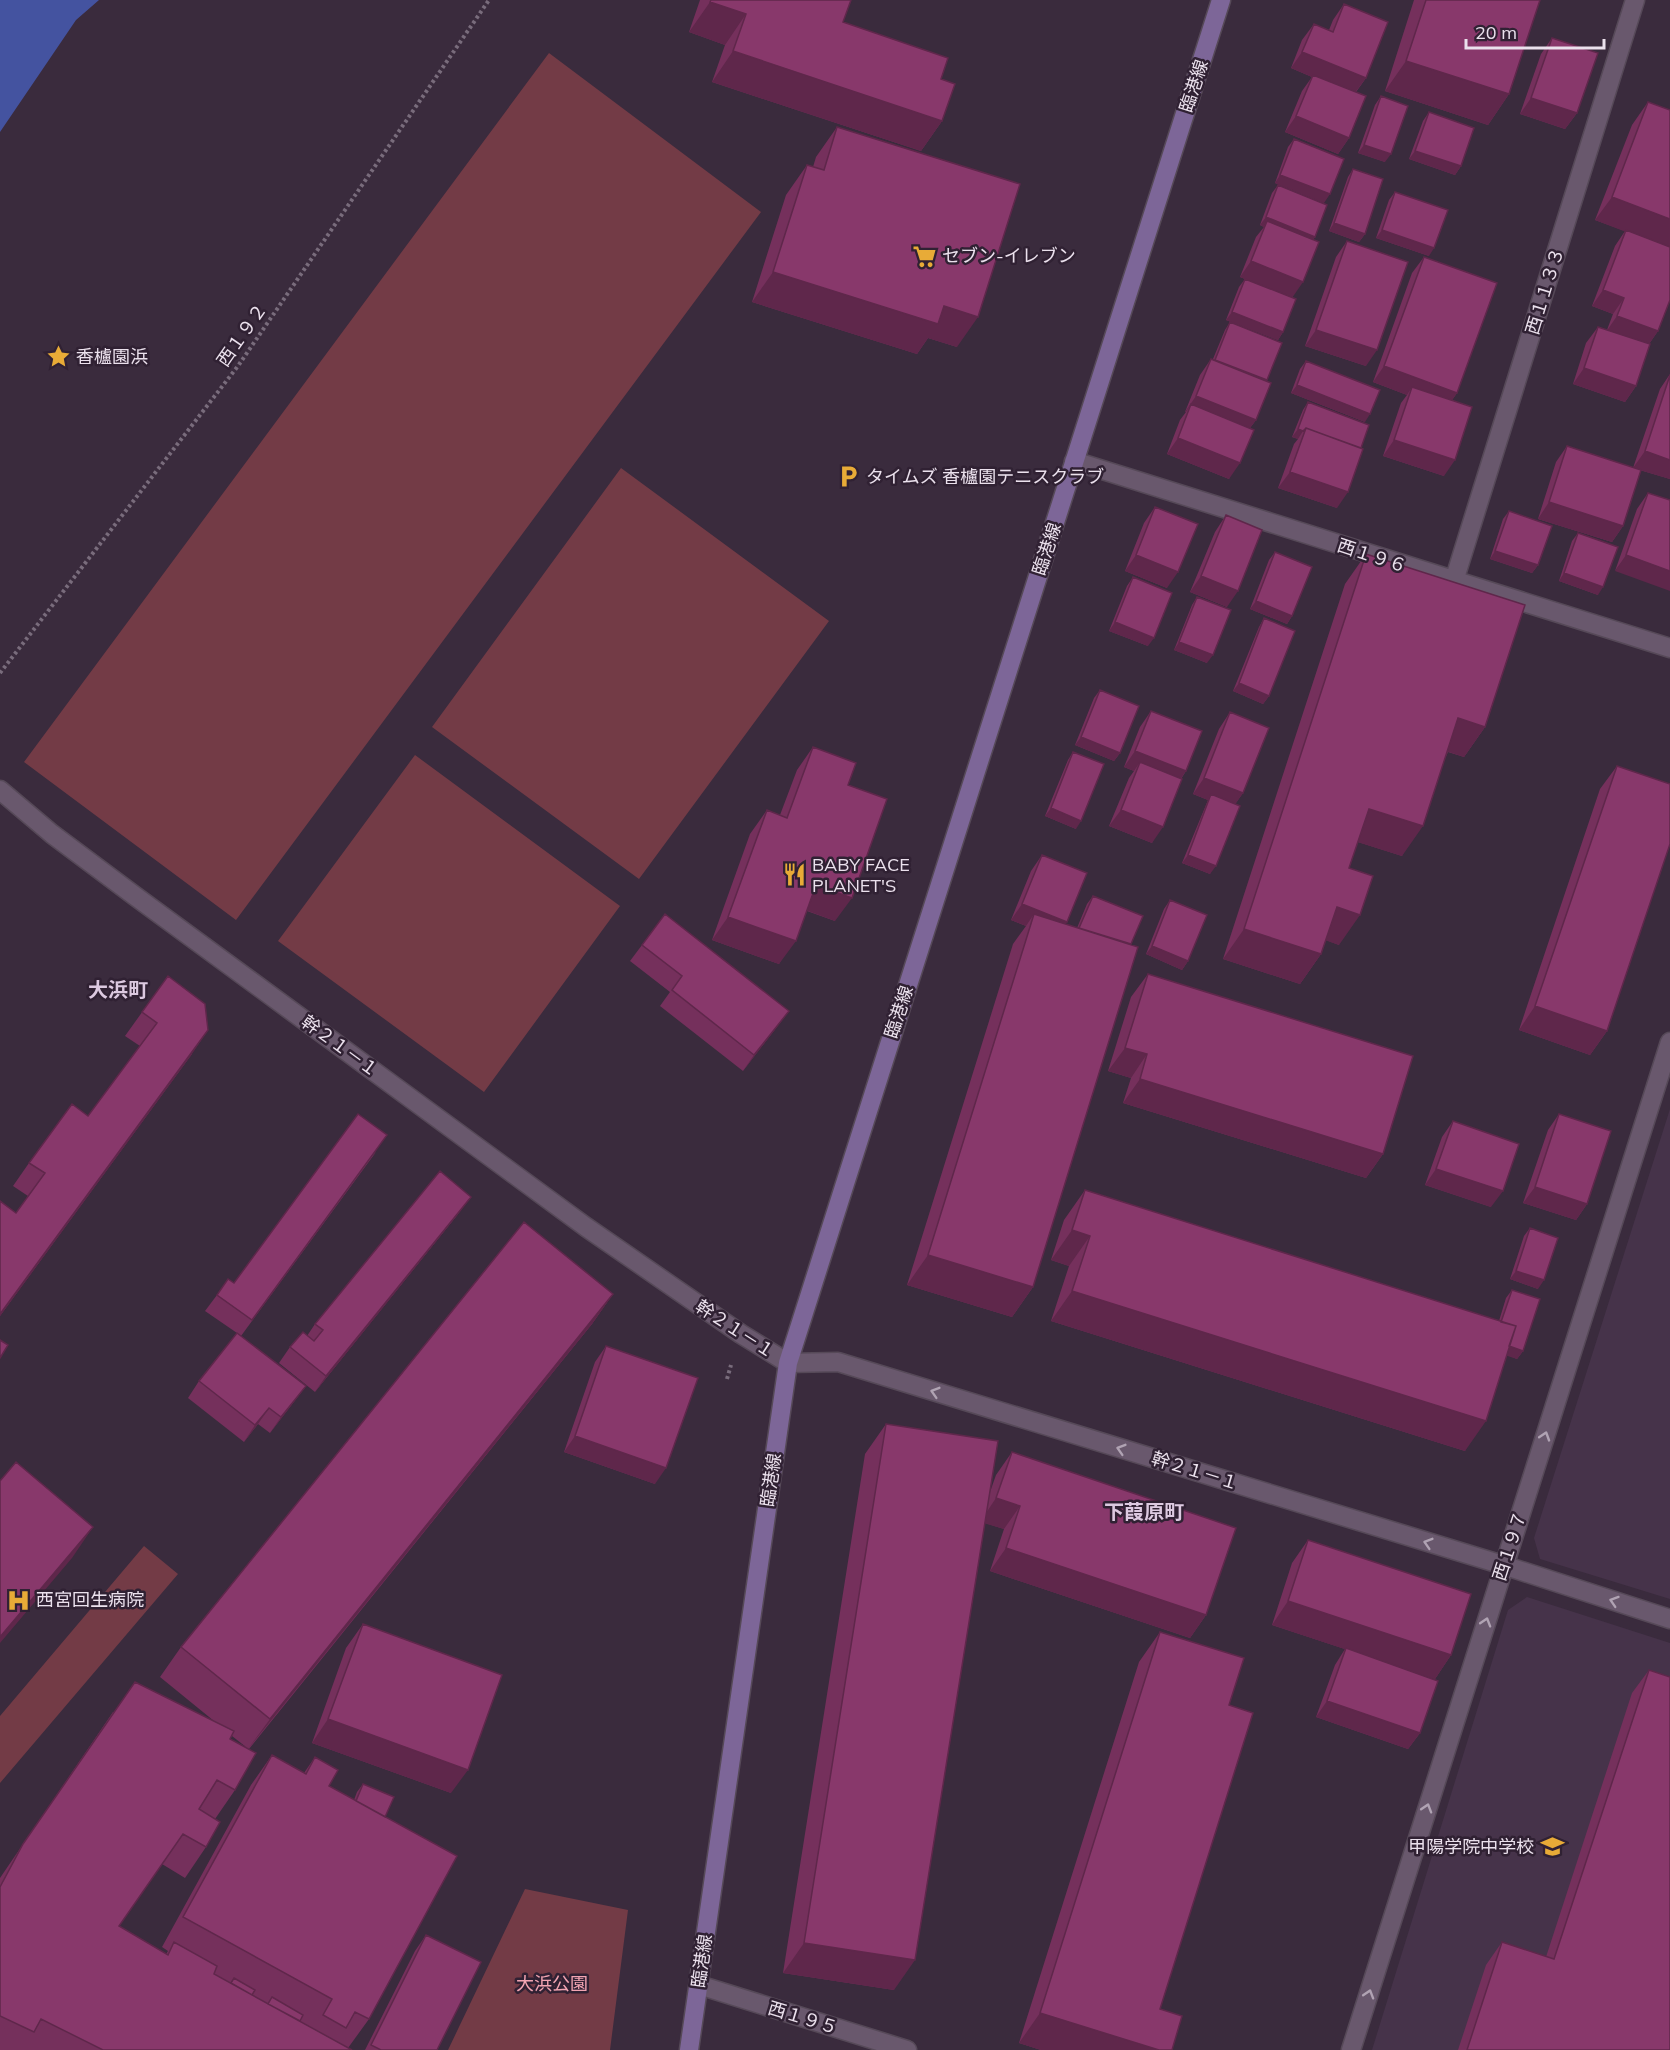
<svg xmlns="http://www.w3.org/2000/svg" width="1670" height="2050" font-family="Mulish,'Noto Sans JP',sans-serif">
  <rect width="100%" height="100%" fill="#3a2b3d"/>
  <!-- built -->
  <path fill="#46334a" d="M1670,1109v490l-130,-40 -6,-21z
    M1527,1597l143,46v407h-298l136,-440z"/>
  <!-- green -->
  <path fill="#733b46" d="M549,53l212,159 -525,708 -212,-158z
    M621,468l208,153 -190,258 -207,-152z
    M415,755l205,151 -136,186 -206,-151z
    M144,1546l34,28 -178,209v-67z
    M525,1889l103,21 -18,140h-162z"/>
  <!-- water -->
  <path fill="#4453a0" d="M0,0h99l-23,20 -76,112z"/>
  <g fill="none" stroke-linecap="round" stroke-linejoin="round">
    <defs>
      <path id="street" d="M1074,461l596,187
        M1454,581l181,-581
        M0,790l52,44 83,62 451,331 155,107 47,29 50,-1 665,203 167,54
        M699,1985l208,65
        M1351,2050l319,-1008"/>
      <path id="secondary" d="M689,2050l99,-687 433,-1363"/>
    </defs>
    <!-- street casing -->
    <use href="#street" stroke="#564958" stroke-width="21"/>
    <!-- secondary casing -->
    <use href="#secondary" stroke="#564958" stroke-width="21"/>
    <!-- path -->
    <path stroke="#796c7c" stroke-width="4" stroke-dasharray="3 3" stroke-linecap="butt" d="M0,673l238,-307 251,-366
      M727,1379l4,-14"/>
    <!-- street -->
    <use href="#street" stroke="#69586d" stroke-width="18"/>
    <!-- secondary -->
    <use href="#secondary" stroke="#7d6698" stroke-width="18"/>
  </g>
  <!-- wall -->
  <path fill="#75305c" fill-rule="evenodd" d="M700,0h151l-8,22 98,57 1,42 -21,30 -209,-69 13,-37 -36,-13z
    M1414,0h126l-31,94 -21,31 -103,-34z
    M1344,4l22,74 -10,14 -7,46 -11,16 -53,-22 17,-41 10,-14 -21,-9 11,-28 12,-16 15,6 4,-10z
    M1552,38l25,75 -12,16 -45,-15 21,-60z
    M1381,96l4,66 -27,-9 17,-48z
    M1648,102l10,229 -9,13 -13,42 -11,16 -52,-18 13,-41 12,-16 9,3 6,-16 -21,-8 23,-60 10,-15 -30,-11 37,-95z
    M1429,112l32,54 -6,9 -46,-16 14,-38z
    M837,127l120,220 -29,-9 -11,16 -165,-52 34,-107 21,-30 6,2 3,-10z
    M1294,139l30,64 -49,-20 13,-36z
    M1353,169l12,65 -6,8 -30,-11 19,-54z
    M1278,185l37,52 -2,3 -21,58 -9,34 -5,8 -52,-20 13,-33 6,-8 -5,-2 16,-40 8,-10 -4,-2 12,-32z
    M1395,192l34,64 -53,-18 13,-38z
    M1347,241l19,125 -61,-20 31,-89z
    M1424,257l33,136 -5,7 -8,76 -61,-20 18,-53 6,-8 -34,-13 39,-109z
    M1230,322l36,59 -10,39 -6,8 -21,51 -62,-25 13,-34 6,-8h-1l15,-37 11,-16h2l12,-29z
    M1306,361l59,61 -74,-29 9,-24z
    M1670,374v105l-37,-11 27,-79z
    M1308,402l29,106 -59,-20 16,-44 4,-5 -6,-2 11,-27z
    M1567,446l56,80 -11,16 -74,-23 18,-57z
    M1648,493l22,7 -55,71 22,-62z
    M1155,507l12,81 -42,-17 19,-48z
    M1509,511l29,54 -6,8 -42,-14 13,-40z
    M1226,515l1,92 -37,-15 25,-60z
    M1578,533l20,62 -39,-14 13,-40z
    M1275,552l17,64 -5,8 -37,-15 19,-49z
    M1366,554l119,173 -21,30 -16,-5 -46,104 -44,-14 -9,26 -10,77 -13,-5 -5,14 -21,30 -77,-25 122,-375z
    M1133,577l15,69 -39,-15 18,-45z
    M1197,597l10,66 -33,-13 18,-45z
    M1264,618l5,78 -6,8 -30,-13 26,-64z
    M1100,690l20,63 -6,8 -39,-16 19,-47z
    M1151,711l35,60 -5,8 -29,64 -43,-17 20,-48 5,-7 -10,-4 16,-40z
    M1230,712l13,81 -8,11 -25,70 -28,-11 26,-63 -15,-6 26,-65z
    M813,747l35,38 -13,136 -28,-10 -28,53 -67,-24 38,-106 17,-24 13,5 17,-45z
    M1073,752l3,77 -31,-13 23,-56z
    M1617,766l-10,265 -17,24 -71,-25 81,-241z
    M1042,855l23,69 12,4 10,-24 6,-8 38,48 -98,343 -21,30 -105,-32 106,-341 13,-18 -15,-6 20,-49z
    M1170,900l18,61 -6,9 -36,-16 18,-45z
    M642,945l147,66 -46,60 -83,-65 10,-14 -40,-31z
    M1148,974l235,180 -17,24 -243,-75 8,-25 -23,-7 23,-74z
    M168,976l24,78 -192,262v-115l16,12 12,-17 -15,-10 16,-23 59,-47 52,-70 -15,-10z
    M1559,1114l28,90 -11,16 -53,-17 25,-73z
    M1453,1121l38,86 -66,-22 17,-48z
    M376,1152l-135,184 65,50 -36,47 -12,-9 -14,18 -56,-44 11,-17 38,-48 -32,-22 12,-16 17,-12z
    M1085,1190l414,131 7,-23 6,-8 11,61 -6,8 -10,-4 -42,96 -414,-130 18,-55 -18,-6 13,-40z
    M459,1213l-144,179 -36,-29 11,-16 17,-11 8,-12z
    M1530,1228l8,61 -28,-10 14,-43z
    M613,1294l-21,30 -343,425 -14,41 -20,29 -9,28 -21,31 -23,-14 -43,62 47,28 2,-3 -6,-4 89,-162 21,-30 32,18 11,-16 14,29 25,14 3,-8 6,-8 22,33 -16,202 -21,29 4,2h-352v-172l113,-166 101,9 -54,-44 21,-30zM232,1736l14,11 -16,-8z
    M606,1346l49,138 -91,-32 31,-90z
    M886,1424l104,68 6,-17 16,-23 194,163 -16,23 -200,-67 14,-42 -19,-6 -91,467 -111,-17 82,-519z
    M1308,1540l143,115 -16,24 -54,-18 39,72 -12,16 -92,-32 19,-52 10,-16 -73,-24 20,-62z
    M363,1624l88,169 -139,-50 34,-95z
    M1160,1632l69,73 -69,304 12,41h-131l-22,-7 120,-381z
    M1649,1670l21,380h-212l28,-85 16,-23 44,15 86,-264z
    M426,1935l11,115h-72l50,-99z"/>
  <!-- shaded-wall -->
  <path fill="#5f274b" d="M710,2l36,12 -21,31 -36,-13z
    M733,51l209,70 -21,30 -209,-69z
    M1302,52l64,26 -12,16 -41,-19 -1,2 -21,-9z
    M1406,61l103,33 -21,31 -103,-34z
    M1531,98l46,15 -12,16 -45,-15z
    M1296,116l53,22 -11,16 -53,-22z
    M1364,145l27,9 -6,8 -27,-9z
    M1415,151l46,15 -6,9 -46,-16z
    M1280,175l50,19 -6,9 -49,-20z
    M1612,197l58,22v30l-75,-29z
    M1266,217l49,20 -6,8 -42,-24 -3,6 -4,-2z
    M1334,223l31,11 -6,8 -30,-11z
    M1382,230l52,18 -5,8 -53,-18z
    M1251,261l52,21 -11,16 -52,-21z
    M773,272l171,34 34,11 -21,30 -29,-9 -11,16 -165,-52z
    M1603,290l21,8 -11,16 -21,-8z
    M1232,312l51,20 -5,8 -52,-20z
    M1617,316l41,15 -11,16 -41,-15z
    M1316,330l61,20 -11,16 -61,-20z
    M1384,366l73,27 -11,16 -34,-22 -5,8 -34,-13z
    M1584,368l52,18 -11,16 -52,-18z
    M1297,385l73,29 -5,8 -74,-29z
    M1196,396l60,24 -12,16 -53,-32 -5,8h-1z
    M1298,429l5,2 -5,8 -6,-2z
    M1178,438l62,25 -11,16 -62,-25z
    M1394,440l61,20 -11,16 -61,-20z
    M1645,451l25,9v19l-37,-11z
    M1290,472l58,20 -11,16 -59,-20z
    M1549,502l74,24 -11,16 -74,-23z
    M1495,551l43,14 -6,8 -42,-14z
    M1136,555l42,17 -11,16 -42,-17z
    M1626,555l44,16v20l-55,-20z
    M1564,573l39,14 -5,8 -39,-14z
    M1201,576l37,15 -11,16 -37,-15z
    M1256,601l36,15 -5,8 -37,-15z
    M1115,622l39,16 -6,8 -39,-15z
    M1179,642l34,13 -6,8 -33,-13z
    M1239,683l30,13 -6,8 -30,-13z
    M1458,718l27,9 -21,30 -27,-9z
    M1081,737l39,16 -6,8 -39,-16z
    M1135,751l51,20 -11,16 -35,-25 -6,9 -10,-4z
    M1204,778l39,15 -11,16 -21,-15 -3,6 -15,-6z
    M1051,808l30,13 -5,8 -31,-13z
    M1369,809l54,17 -21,30 -54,-17z
    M1121,810l42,17 -11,16 -43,-17z
    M1188,855l28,11 -6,8 -28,-11z
    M816,885l36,13 -17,23 -35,-13z
    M1022,904l45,18 -11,16 -22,-24 -8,12 -15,-6z
    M1337,907l23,8 -21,30 -23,-8z
    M728,917l68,24 -17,23 -67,-24z
    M1244,929l77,25 -21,30 -77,-25z
    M1152,946l36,15 -6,9 -36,-16z
    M1535,1006l72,25 -17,24 -71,-25z
    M789,1011l-12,16 -34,44 11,-16z
    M208,1030l-16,24 -192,262v-2z
    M1125,1048l22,6 -16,24 -23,-7z
    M1140,1079l243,75 -17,24 -243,-75z
    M1436,1169l67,22 -12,16 -66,-22z
    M1535,1187l52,17 -11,16 -53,-17z
    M471,1197l-12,16 -144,179 11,-16z
    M1072,1230l18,6 -21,30 -18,-6z
    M928,1255l105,32 -21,30 -105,-32z
    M1516,1271l28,9 -6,9 -28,-10z
    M1072,1291l414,130 -21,30 -414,-130z
    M613,1294l-21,30 -344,425 22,-30z
    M1495,1341l28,10 -6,8 -28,-9z
    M306,1386l-12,16 -24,31 11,-16z
    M269,1408l-11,16 -14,18 11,-17z
    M575,1436l91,32 -11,16 -91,-32z
    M996,1498l24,8 -16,23 -24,-7z
    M93,1527l-21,31 -72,85v-6z
    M1006,1548l200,67 -16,23 -200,-67z
    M1288,1601l163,54 -16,24 -163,-54z
    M1327,1701l93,32 -12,16 -92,-32z
    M328,1719l140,51 -17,23 -139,-50z
    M804,1943l111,17 -21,30 -111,-17z
    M1040,2013l119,37h-118l-22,-7z"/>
  <!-- building -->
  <path fill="#88386b" stroke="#5f274b" stroke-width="1.5" d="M711,0h140l-8,22 105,36 -7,21 14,5 -13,37 -209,-70 13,-37 -36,-12z
    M1426,0h114l-31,94 -103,-33z
    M1344,4l44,18 -22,56 -64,-26 12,-28 19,8z
    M1552,38l46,15 -21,60 -46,-15z
    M1313,75l53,21 -17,42 -53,-22z
    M1381,96l27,10 -17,48 -27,-9z
    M1648,102l22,8v109l-58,-22z
    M1429,112l45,16 -13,38 -46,-15z
    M837,127l183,57 -42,133 -34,-11 -6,18 -165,-52 34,-107 17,5z
    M1294,139l50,20 -14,35 -50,-19z
    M1353,169l30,10 -18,55 -31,-11z
    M1278,185l49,20 -12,32 -49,-20z
    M1395,192l53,18 -14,38 -52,-18z
    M1267,221l52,21 -16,40 -52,-21z
    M1626,230l44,17v53l-12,31 -41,-15 7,-18 -21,-8z
    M1347,241l61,21 -31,88 -61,-20z
    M1424,257l73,26 -40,110 -73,-27z
    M1245,279l51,20 -13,33 -51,-20z
    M1230,322l52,21 -15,37 -52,-20z
    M1598,327l52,17 -14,42 -52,-18z
    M1211,359l60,24 -15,37 -60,-24z
    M1306,361l74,29 -10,24 -73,-29z
    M1670,375v85l-25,-9z
    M1412,387l60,20 -17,53 -61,-20z
    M1308,402l61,23 -8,23 -55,-20 -3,3 -5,-2z
    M1191,404l63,26 -14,33 -62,-25z
    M1306,428l57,21 -15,43 -58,-20z
    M1567,446l74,24 -18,56 -74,-24z
    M1648,493l22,7v71l-44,-16z
    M1155,507l43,17 -20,48 -42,-17z
    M1509,511l43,15 -14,39 -43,-14z
    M1226,515l36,15 -24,61 -37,-15z
    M1578,533l40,14 -15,40 -39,-14z
    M1275,552l37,15 -20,49 -36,-15z
    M1366,554l159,51 -40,122 -27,-9 -35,108 -54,-17 -20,59 24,8 -13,39 -23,-8 -16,47 -77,-25z
    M1133,577l39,16 -18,45 -39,-16z
    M1197,597l34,13 -18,45 -34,-13z
    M1264,618l31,13 -26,65 -30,-13z
    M1100,690l39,16 -19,47 -39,-16z
    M1151,711l51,20 -16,40 -51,-20z
    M1230,712l39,16 -26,65 -39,-15z
    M813,747l43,16 -8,22 39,14 -35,99 -36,-13 -20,56 -68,-24 39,-107 20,8z
    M1073,752l31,12 -23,57 -30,-13z
    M1140,762l42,17 -19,48 -42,-17z
    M1617,766l53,18v60l-63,187 -72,-25z
    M1211,794l29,12 -24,60 -28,-11z
    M1042,855l45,18 -20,49 -45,-18z
    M1093,896l50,20 -12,28 -52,-16z
    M1170,900l37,15 -19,46 -36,-15z
    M665,914l124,97 -35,44 -82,-65 10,-14 -40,-31z
    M1034,914l104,33 -105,340 -105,-32z
    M1148,974l265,82 -30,98 -243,-75 7,-25 -22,-6z
    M168,976l37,28 3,26 -208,284v-113l16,12 29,-40 -16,-10 43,-59 16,12 69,-93 -15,-11z
    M358,1114l29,21 -135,185 -35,-25 11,-16 6,4z
    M1559,1114l52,17 -24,73 -52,-17z
    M1453,1121l66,23 -16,47 -67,-22z
    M440,1171l31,26 -145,179 -36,-29 13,-15 11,9 9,-11 -8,-6z
    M1085,1190l431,136 -30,95 -414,-130 18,-55 -18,-6z
    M524,1222l89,72 -343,425 -89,-72z
    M1530,1228l28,10 -14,42 -28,-9z
    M1512,1290l28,9 -17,52 -14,-5 7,-20 -15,-4z
    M237,1333l69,53 -25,31 -12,-9 -14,17 -56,-44z
    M0,1340l8,5 -8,13z
    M606,1346l92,32 -32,90 -91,-32z
    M886,1424l112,17 -83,519 -111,-17z
    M1012,1452l224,76 -30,87 -200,-67 14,-42 -24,-8z
    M16,1462l77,65 -93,110v-156z
    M1308,1540l163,54 -20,61 -163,-54z
    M363,1624l139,51 -34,95 -140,-51z
    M1160,1632l84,26 -15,47 24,8 -93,296 22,7 -10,34h-13l-119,-37z
    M1346,1648l92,33 -18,52 -93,-32z
    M1649,1670l21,7v373h-203l35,-108 52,17z
    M135,1682l99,49 -4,8 26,14 -21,37 -18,-10 -18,29 21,13 -14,25 -23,-13 -64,92 49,29 6,-13 43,24 -3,8 138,76h-249l-62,-31 -7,13 -34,-16v-129l23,-43z
    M272,1755l34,19 9,-17 23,13 -9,16 128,70 -88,163 -14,-7 -9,16 -23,-13 9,-16 -149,-82z
    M363,1784l31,13 -9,20 -29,-16z
    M426,1935l55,27 -44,88h-56l-10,-5z
    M234,1978l21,12 -3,5 -21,-12z
    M272,1997l31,18 -3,6 -32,-17z"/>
  <!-- one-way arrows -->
  <defs><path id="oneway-chevron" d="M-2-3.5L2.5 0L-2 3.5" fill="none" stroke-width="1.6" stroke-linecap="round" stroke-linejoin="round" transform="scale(1.5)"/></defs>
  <g stroke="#b0a3b3">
    <use href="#oneway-chevron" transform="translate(935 1392) rotate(-163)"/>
    <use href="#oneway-chevron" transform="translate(1545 1436) rotate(-72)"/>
    <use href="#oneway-chevron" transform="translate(1121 1449) rotate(-163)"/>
    <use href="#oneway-chevron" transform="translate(1428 1543) rotate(-163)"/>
    <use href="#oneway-chevron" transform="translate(1614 1601) rotate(-162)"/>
    <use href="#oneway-chevron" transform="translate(1486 1622) rotate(-73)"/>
    <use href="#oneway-chevron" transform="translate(1427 1808) rotate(-73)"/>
    <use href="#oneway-chevron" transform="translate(1369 1994) rotate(-73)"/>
  </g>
  <!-- icons -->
  <defs>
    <symbol id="supermarket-bare" viewBox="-9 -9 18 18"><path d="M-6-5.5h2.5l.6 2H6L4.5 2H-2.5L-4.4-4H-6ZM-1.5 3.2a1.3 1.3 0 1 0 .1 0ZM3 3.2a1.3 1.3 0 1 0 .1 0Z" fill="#e8ab37" stroke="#302133" stroke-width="2.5" paint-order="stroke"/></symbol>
    <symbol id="sight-bare" viewBox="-9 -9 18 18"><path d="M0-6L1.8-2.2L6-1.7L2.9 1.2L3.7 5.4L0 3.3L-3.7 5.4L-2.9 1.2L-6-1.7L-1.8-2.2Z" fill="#e8ab37" stroke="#302133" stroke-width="2.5" paint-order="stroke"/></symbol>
    <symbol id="parking-bare" viewBox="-9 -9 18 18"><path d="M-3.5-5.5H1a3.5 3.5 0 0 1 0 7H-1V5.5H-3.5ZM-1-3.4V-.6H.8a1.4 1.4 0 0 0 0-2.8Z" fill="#e8ab37" stroke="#302133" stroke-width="2.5" paint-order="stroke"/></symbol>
    <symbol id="restaurant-bare" viewBox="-9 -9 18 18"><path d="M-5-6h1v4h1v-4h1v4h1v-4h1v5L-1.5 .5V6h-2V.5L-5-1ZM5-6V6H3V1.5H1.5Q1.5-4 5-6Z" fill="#e8ab37" stroke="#302133" stroke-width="2.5" paint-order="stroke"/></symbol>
    <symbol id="hospital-bare" viewBox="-9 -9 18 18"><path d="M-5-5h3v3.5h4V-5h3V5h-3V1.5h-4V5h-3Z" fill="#e8ab37" stroke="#302133" stroke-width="2.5" paint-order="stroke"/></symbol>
    <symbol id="school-bare" viewBox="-9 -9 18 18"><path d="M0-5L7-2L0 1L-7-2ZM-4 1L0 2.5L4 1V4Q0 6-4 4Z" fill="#e8ab37" stroke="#302133" stroke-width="2.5" paint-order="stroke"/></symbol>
  </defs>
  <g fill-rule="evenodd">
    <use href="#supermarket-bare" x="908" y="240" width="33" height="33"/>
    <use href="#sight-bare" x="42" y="340" width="33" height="33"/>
    <use href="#parking-bare" x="832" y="460" width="33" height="33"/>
    <use href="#restaurant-bare" x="778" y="858" width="33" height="33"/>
    <use href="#hospital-bare" x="2" y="1584" width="33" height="33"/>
    <use href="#school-bare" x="1536" y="1830" width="33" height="33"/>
  </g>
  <g text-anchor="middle" stroke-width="5" stroke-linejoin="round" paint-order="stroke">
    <!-- street labels -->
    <g font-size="18" fill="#ebe1ed" stroke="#302133">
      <text transform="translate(1194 86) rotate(-72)" y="6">臨港線</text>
      <text transform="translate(1545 291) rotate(-73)" y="6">西１１３３</text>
      <text transform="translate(242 335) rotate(-55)" y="6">西１９２</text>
      <text transform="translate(1047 549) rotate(-72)" y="6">臨港線</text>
      <text transform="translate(1372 556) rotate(18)" y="6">西１９６</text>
      <text transform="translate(899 1012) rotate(-72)" y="6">臨港線</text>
      <text transform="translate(340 1046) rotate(36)" y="6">幹２１－１</text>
      <text transform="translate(735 1329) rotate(33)" y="6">幹２１－１</text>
      <text transform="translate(1195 1471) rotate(17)" y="6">幹２１－１</text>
      <text transform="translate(771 1480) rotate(-82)" y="6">臨港線</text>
      <text transform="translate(1510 1546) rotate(-72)" y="6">西１９７</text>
      <text transform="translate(702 1961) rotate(-82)" y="6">臨港線</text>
      <text transform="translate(803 2018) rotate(17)" y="6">西１９５</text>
    </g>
    <!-- poi labels -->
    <g font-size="18" fill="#ebe1ed" stroke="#302133" text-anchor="start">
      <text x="942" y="262">セブン-イレブン</text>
      <text x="76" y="363">香櫨園浜</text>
      <text x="866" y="483">タイムズ 香櫨園テニスクラブ</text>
      <text x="812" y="871">BABY FACE<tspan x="812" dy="21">PLANET'S</tspan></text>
      <text x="36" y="1606">西宮回生病院</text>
      <text x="1534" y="1853" text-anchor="end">甲陽学院中学校</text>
    </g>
    <!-- park labels -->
    <g font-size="18" fill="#f3a5b3" stroke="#302133">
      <text x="552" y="1990">大浜公園</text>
    </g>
    <!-- neighbourhood labels -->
    <g font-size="20" font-weight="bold" fill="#dcc9e0" stroke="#302133">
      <text x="118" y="997">大浜町</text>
      <text x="1144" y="1519">下葭原町</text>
    </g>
  </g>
  <!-- scale -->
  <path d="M1466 39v9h138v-9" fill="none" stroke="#ebe1ed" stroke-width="3"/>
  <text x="1475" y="39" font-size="18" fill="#ebe1ed" stroke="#302133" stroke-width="4.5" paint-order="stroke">20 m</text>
</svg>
